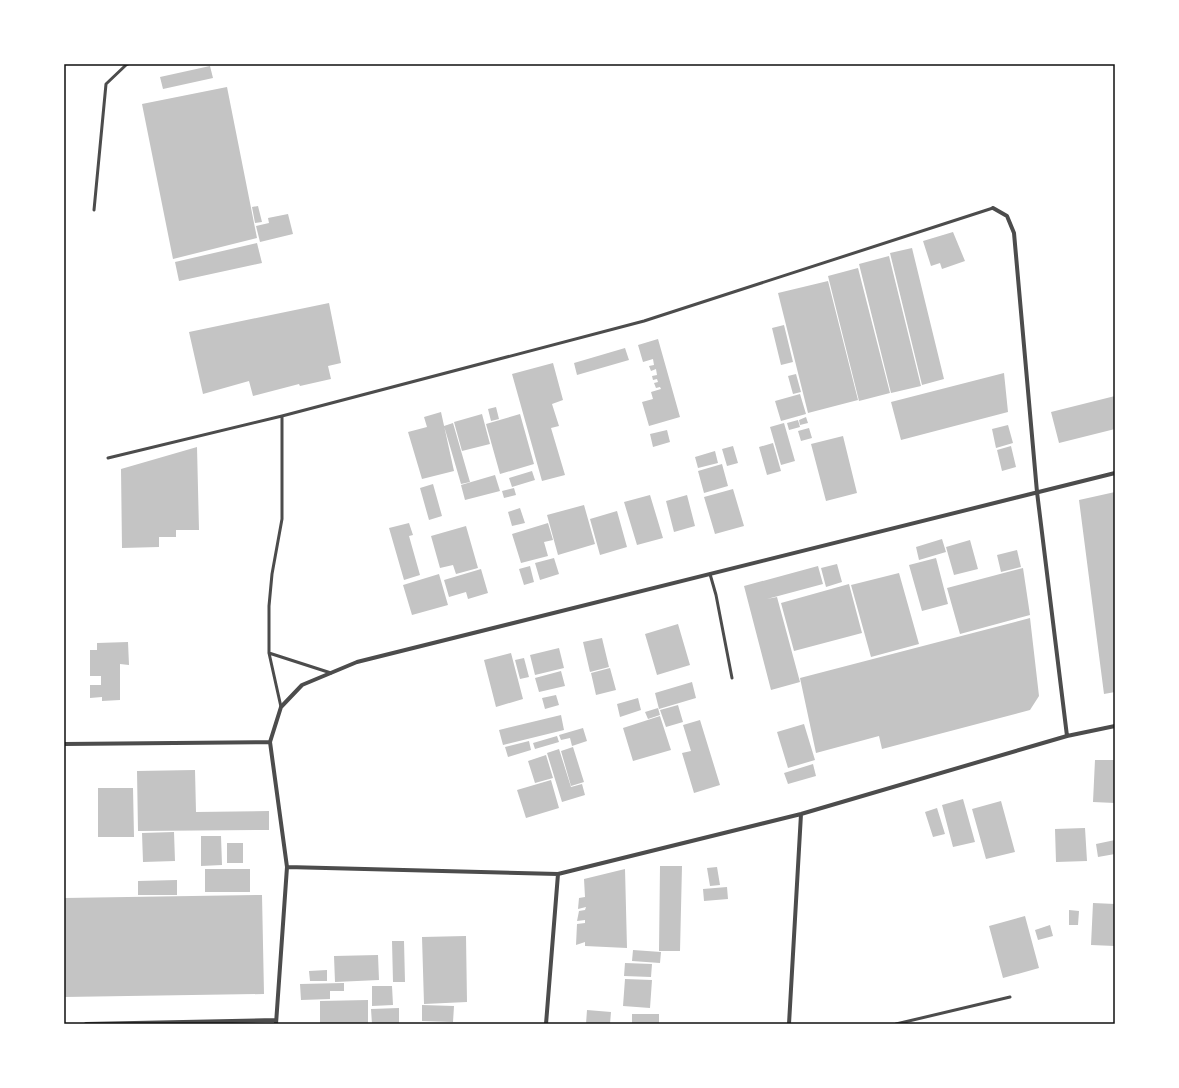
<svg xmlns="http://www.w3.org/2000/svg" width="1179" height="1088" font-family="'Fira Sans Condensed',sans-serif">
  <rect width="100%" height="100%" fill="#fff"/>
  <!-- building -->
  <path fill="#c4c4c4" d="M210,66l3,12 -50,11 -3,-12z
    M227,87l30,151 -84,21 -31,-155z
    M258,206l4,16 -7,1 -3,-16z
    M288,214l5,20 -33,8 -4,-16 13,-3 -1,-5z
    M953,232l12,29 -23,8 -2,-6 -9,3 -8,-25z
    M257,243l5,20 -83,18 -4,-19z
    M912,248l32,131 -22,6 -32,-132z
    M889,256l32,130 -30,7 -32,-129z
    M858,268l32,125 -31,8 -31,-125z
    M828,281l30,119 -50,13 -30,-120z
    M329,303l12,60 -13,3 3,13 -31,7 -1,-2 -46,12 -4,-15 -46,13 -14,-62z
    M784,325l9,37 -12,3 -9,-37z
    M658,339l22,78 -31,9 -7,-24 11,-3 -2,-7 10,-3 -1,-2 -4,1 -2,-5 4,-1 -1,-3 -4,1 -1,-4 5,-1 -1,-6 -5,2 -2,-5 5,-1 -1,-6 -10,3 -5,-17z
    M625,348l4,12 -52,15 -3,-12z
    M553,363l10,37 -11,4 7,22 -8,2 14,47 -23,6 -30,-107z
    M1004,373l4,39 -107,28 -10,-38z
    M796,374l5,18 -8,2 -5,-18z
    M800,394l6,20 -25,7 -6,-20z
    M1115,396v33l-56,14 -8,-31z
    M496,407l3,12 -8,2 -3,-12z
    M441,412l13,59 -32,8 -14,-47 19,-5 -3,-10z
    M482,414l8,30 -28,7 -8,-29z
    M520,414l14,50 -34,10 -14,-50z
    M806,417l2,6 -8,2 -1,-5z
    M798,420l2,7 -11,3 -2,-7z
    M453,423l17,59 -9,2 -17,-58z
    M784,423l11,38 -14,4 -11,-38z
    M1008,425l5,18 -17,5 -4,-19z
    M809,428l3,10 -11,3 -3,-10z
    M667,430l3,12 -17,5 -3,-13z
    M843,436l14,57 -31,8 -15,-57z
    M773,443l8,28 -14,4 -8,-28z
    M733,446l5,17 -11,3 -5,-17z
    M1011,446l5,21 -14,4 -5,-21z
    M197,447l2,83h-23v7h-17v10l-37,1 -1,-79z
    M715,451l3,12 -20,5 -3,-11z
    M722,464l6,22 -24,7 -6,-22z
    M532,471l3,9 -23,7 -3,-9z
    M495,475l5,16 -35,9 -4,-15z
    M433,484l9,32 -13,4 -9,-32z
    M514,488l2,7 -12,3 -2,-7z
    M733,489l11,37 -29,8 -11,-37z
    M1115,492v200l-11,2 -25,-194z
    M650,495l13,43 -26,7 -13,-43z
    M687,495l8,31 -21,6 -8,-31z
    M584,505l11,39 -37,11 -11,-40z
    M520,508l5,15 -13,3 -4,-14z
    M617,511l10,36 -27,8 -10,-36z
    M409,523l4,12 -4,1 11,39 -16,5 -15,-52z
    M548,523l5,17 -9,2 4,14 -27,7 -9,-29z
    M466,526l12,42 -22,6 -3,-9 -13,3 -9,-32z
    M942,539l4,13 -27,8 -3,-13z
    M970,540l8,29 -24,6 -8,-28z
    M1017,550l4,17 -20,5 -4,-17z
    M554,558l5,16 -19,6 -5,-17z
    M936,558l12,46 -26,7 -13,-46z
    M837,564l5,18 -16,5 -5,-19z
    M530,566l4,16 -10,3 -5,-16z
    M818,566l5,18 -56,15 10,-2 23,85 -29,8 -27,-104z
    M1023,568l7,47 -70,19 -13,-46z
    M481,569l7,24 -20,6 -2,-7 -17,5 -5,-17z
    M899,573l20,71 -48,13 -20,-72z
    M439,574l9,31 -36,10 -9,-30z
    M849,584l13,49 -68,18 -13,-48z
    M1030,618l9,78 -9,14 -148,39 -3,-13 -63,17 -16,-75z
    M678,624l12,41 -33,10 -12,-41z
    M602,638l7,29 -19,5 -7,-30z
    M128,642l1,23 -9,-1v36l-18,1v-4l-12,1v-13h11v-9h-11v-26h7v-7z
    M559,648l5,20 -29,7 -5,-20z
    M511,653l12,46 -27,8 -12,-47z
    M524,658l5,19 -9,2 -5,-19z
    M610,668l6,22 -20,5 -5,-22z
    M561,671l4,15 -26,6 -4,-14z
    M692,682l4,16 -37,11 -4,-16z
    M556,695l3,10 -14,4 -3,-11z
    M638,698l3,12 -21,7 -3,-13z
    M678,705l5,17 -17,5 -6,-17z
    M658,708l2,7 -12,4 -3,-7z
    M561,715l3,15 -61,15 -4,-15z
    M660,716l11,34 -38,11 -10,-33z
    M700,720l20,65 -26,8 -12,-40 9,-2 -8,-26z
    M804,724l11,36 -27,8 -11,-36z
    M583,728l4,13 -15,5 -2,-8 -9,2 -2,-5z
    M557,736l2,6 -24,7 -2,-6z
    M529,741l2,9 -23,7 -3,-10z
    M573,747l11,35 -13,4 -10,-35z
    M559,749l12,38 11,-3 3,11 -23,7 -15,-49z
    M546,755l7,23 -18,5 -7,-22z
    M1095,760h20v43l-22,-1z
    M813,764l3,12 -28,8 -4,-11z
    M195,770l1,42 73,-1v19l-131,1 -1,-60z
    M551,780l8,28 -33,10 -9,-28z
    M98,788h35l1,49h-36z
    M963,799l12,43 -22,5 -11,-42z
    M1001,801l14,51 -29,7 -14,-50z
    M937,808l8,26 -12,3 -8,-25z
    M1085,828l2,33 -31,1 -1,-33z
    M174,832l1,29 -32,1 -1,-29z
    M201,836h20l1,29 -21,1z
    M1115,840v14l-17,3 -2,-13z
    M227,843h16v20h-16z
    M660,866h22l-2,85h-21z
    M717,867l3,18 -10,1 -3,-18z
    M205,869h45v23h-45z
    M625,869l2,79 -42,-2v-4l-9,3 1,-21 8,-1v-3l-8,1 2,-10 6,-1 1,-3 -8,2 1,-11 6,-1 -1,-18z
    M177,880v15h-39v-14z
    M727,887l1,12 -24,2 -1,-12z
    M262,895l2,99 -200,3v-99z
    M1093,903l22,1v42l-24,-1z
    M1069,910l10,1 -1,14h-9z
    M1025,916l14,52 -36,10 -14,-52z
    M1050,925l3,11 -15,4 -3,-10z
    M466,936l1,66 -43,2 -2,-67z
    M392,941h12l1,41h-12z
    M633,950l28,2 -1,11 -28,-2z
    M378,955l1,25 -44,2 -1,-26z
    M625,963l27,1 -1,13 -27,-1z
    M327,970v11h-17l-1,-10z
    M625,979l27,1 -2,28 -27,-2z
    M344,983v8h-14v8l-29,1 -1,-16z
    M372,986h20l1,19 -21,1z
    M368,1000v24h-48v-23z
    M422,1005l32,1 -1,16 -31,-1z
    M399,1008v15l-27,1 -1,-15z
    M587,1010l24,2 -1,12h-24z
    M632,1014h27v10h-27z"/>
  <g fill="none" stroke-linecap="round" stroke-linejoin="round">
    <!-- service -->
    <path stroke="#4c4c4c" stroke-width="3" d="M94,210l12,-126 20,-19 2,-1
      M108,458l174,-42 362,-95 349,-113
      M710,574l6,21 16,83
      M269,653l62,20
      M281,707l-12,-54v-47l3,-32 10,-55v-103
      M896,1024l114,-27"/>
    <!-- minor -->
    <path stroke="#4c4c4c" stroke-width="4" d="M993,208l14,8 7,17 23,259 30,244
      M64,744l206,-2
      M287,867l271,7 243,-60 266,-78 48,-10
      M86,1024l190,-4
      M276,1024l11,-157 -17,-125 11,-35 21,-22 55,-23 758,-189
      M546,1024l12,-150
      M789,1024l12,-210"/>
  </g>
  <!-- border -->
  <rect width="1179" height="1088" fill="none" stroke="#ffffff" stroke-width="130"/>
  <rect x="65" y="65" width="1049" height="958" fill="none" stroke="#111" stroke-width="1.5"/>
</svg>
